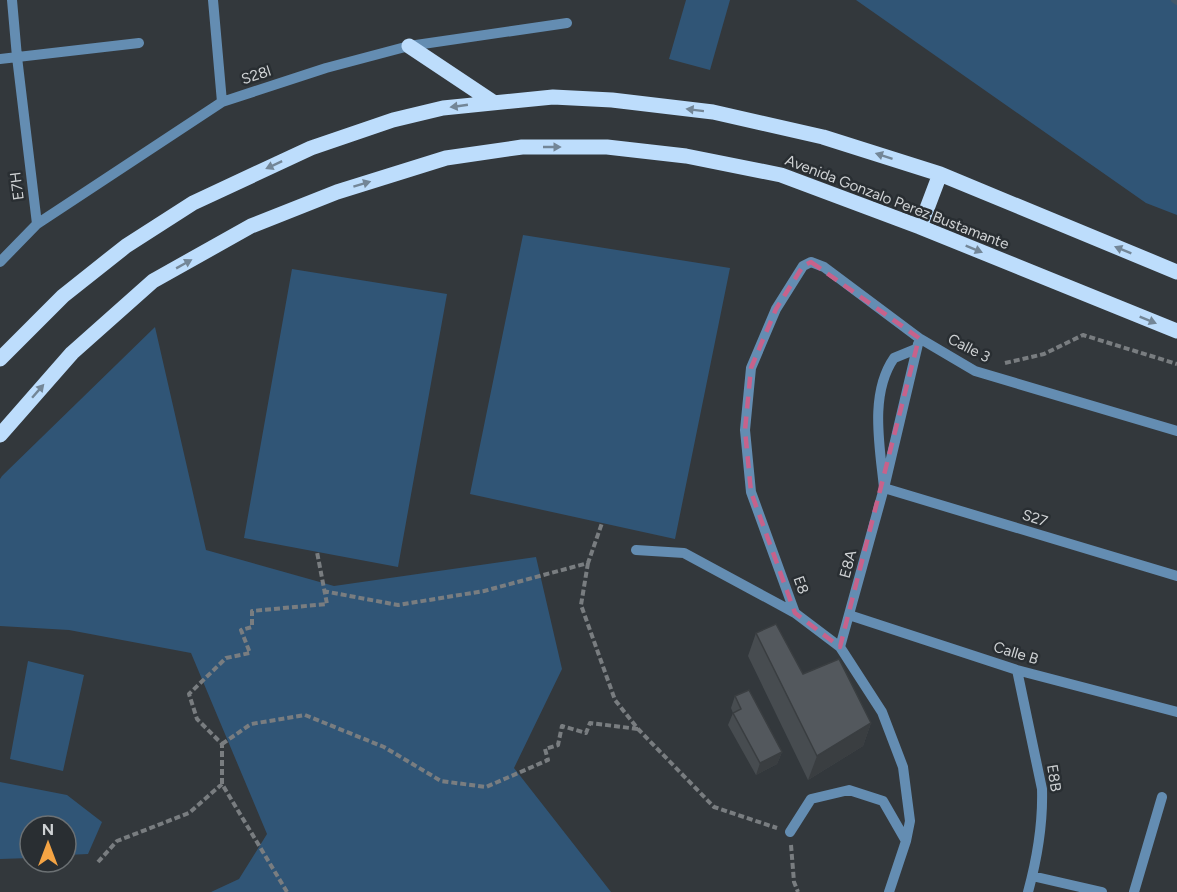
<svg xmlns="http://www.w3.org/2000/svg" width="1177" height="892" font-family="Figtree,sans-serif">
  <rect width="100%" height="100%" fill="#33383c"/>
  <!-- green -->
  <path fill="#305576" d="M686,0h44l-20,70 -41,-11z
    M856,0h321v215l-31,-12z
    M523,235l207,33 -55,271 -205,-45z
    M292,269l155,25 -49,273 -154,-29z
    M155,327l51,223 128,36 202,-29 26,112 -48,99 97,124h-400l28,-13 28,-45 -76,-181 -122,-23 -69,-4v-147l2,-3z
    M28,661l56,14 -21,96 -53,-12z
    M0,782l67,13 35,27 -14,32 -22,1v-29h-36v32l-30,1z"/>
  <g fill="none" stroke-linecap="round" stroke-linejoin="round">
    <!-- stream -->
    <path stroke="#41586a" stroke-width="6" d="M1174,0l3,2"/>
    <!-- path -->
    <path stroke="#797d80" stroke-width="4" stroke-dasharray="6 3" stroke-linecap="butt" d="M1005,363l39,-9 39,-19 94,29
      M588,563l-7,42 34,95 23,29 76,78 63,21
      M323,591l75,14 86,-14 104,-28 14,-40
      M222,744l29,-20 54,-9 79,32 57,34 45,6 62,-27 -3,-11 13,-4 4,-19 24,7 4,-10 48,6
      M791,845l3,37 4,10
      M98,862l19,-21 72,-28 33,-29
      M287,892l-65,-108v-40l-25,-25 -8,-25 37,-36 24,-5 -9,-23 11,-3v-16l75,-7 -10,-52"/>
    <!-- minor -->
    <path stroke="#648db2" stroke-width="10" d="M12,0l5,57 20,167
      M213,0l9,102
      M0,59l139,-16
      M0,262l37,-38 185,-122 104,-34 83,-22 158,-23
      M916,349l-22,9c-25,36 -14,89 -10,130l293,88
      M636,550l48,3 111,60
      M849,615l168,55 160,42
      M840,647l44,-159 34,-144
      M1017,670l25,119c1,34 -5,70 -14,103
      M790,832l21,-33 38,-9 34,11 23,40
      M1032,876l70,16
      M889,892l17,-51 4,-20 -7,-54 -21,-55 -42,-65 -45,-34 -44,-121 -6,-62 6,-62 25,-59 27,-43 8,-4 13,5 95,71 56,33 202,60
      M1134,892l28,-95"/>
    <!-- major -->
    <path stroke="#bdddfc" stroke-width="15" d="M409,46l84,56
      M920,227l20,-53
      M0,359l63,-63 63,-50 67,-43 118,-55 82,-28 50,-12 110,-11 59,3 101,12 110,25 117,37 237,98
      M0,435l72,-82 81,-72 98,-55 86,-34 109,-34 76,-11h85l79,9 95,19 139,52 257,104"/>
  </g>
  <!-- wall -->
  <path fill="#474c50" d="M756,633l47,41 68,49 -8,23 -55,34 -60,-124z
    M735,696l47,56 -5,12 -21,11 -28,-50 5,-12 -2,-5z"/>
  <!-- shaded-wall -->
  <path fill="#3a3e41" d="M871,723l-8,23 -55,34 9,-24z
    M782,752l-5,12 -21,11 4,-12z"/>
  <!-- building -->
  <path fill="#53585d" stroke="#3a3e41" stroke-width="1.5" d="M776,624l27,50 36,-15 32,64 -54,33 -61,-123z
    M749,690l33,62 -22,11 -27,-50 8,-4 -6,-13z"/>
  <!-- one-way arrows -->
  <defs><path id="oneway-solid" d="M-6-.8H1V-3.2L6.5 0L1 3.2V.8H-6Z" transform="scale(1.5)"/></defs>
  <g fill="#738697">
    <use href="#oneway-solid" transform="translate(459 106) rotate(172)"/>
    <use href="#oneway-solid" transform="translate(695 110) rotate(-173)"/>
    <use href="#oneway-solid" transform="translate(552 147)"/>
    <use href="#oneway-solid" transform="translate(884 156) rotate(-162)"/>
    <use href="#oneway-solid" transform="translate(274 165) rotate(155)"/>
    <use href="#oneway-solid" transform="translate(362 184) rotate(-17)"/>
    <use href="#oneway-solid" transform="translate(974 249) rotate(22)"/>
    <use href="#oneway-solid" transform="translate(1123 250) rotate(-158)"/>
    <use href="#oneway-solid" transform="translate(184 264) rotate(-29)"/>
    <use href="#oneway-solid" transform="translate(1148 320) rotate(22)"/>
    <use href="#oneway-solid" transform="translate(38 391) rotate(-49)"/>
  </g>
  <!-- marked area -->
  <path fill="none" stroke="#c7628b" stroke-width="4.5" stroke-dasharray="12 8" stroke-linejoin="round" d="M811,262l108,76 -79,309 -45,-34 -44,-121 -6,-62 6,-62 25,-59 27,-43z"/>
  <g text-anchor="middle" stroke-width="5" stroke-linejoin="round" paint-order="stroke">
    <!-- street labels -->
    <g font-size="15" fill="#cfd2d4" stroke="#292e32">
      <text transform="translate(256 75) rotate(-18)" y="5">S28l</text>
      <text transform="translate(17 186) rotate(-97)" y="5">E7H</text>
      <text transform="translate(897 202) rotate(21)" y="5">Avenida Gonzalo Perez Bustamante</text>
      <text transform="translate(969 348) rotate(27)" y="5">Calle 3</text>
      <text transform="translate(1035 518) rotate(17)" y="5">S27</text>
      <text transform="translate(848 564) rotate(-75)" y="5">E8A</text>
      <text transform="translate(801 585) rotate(70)" y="5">E8</text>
      <text transform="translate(1016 653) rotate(17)" y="5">Calle B</text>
      <text transform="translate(1054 778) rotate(81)" y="5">E8B</text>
    </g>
  </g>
  <!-- north arrow -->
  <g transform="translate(48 844)"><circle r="28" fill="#292e32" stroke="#6b7073" stroke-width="1.5"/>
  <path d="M0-4.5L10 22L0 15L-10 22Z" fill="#f4a444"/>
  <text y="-9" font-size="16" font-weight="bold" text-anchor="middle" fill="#cfd2d4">N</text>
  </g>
</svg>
